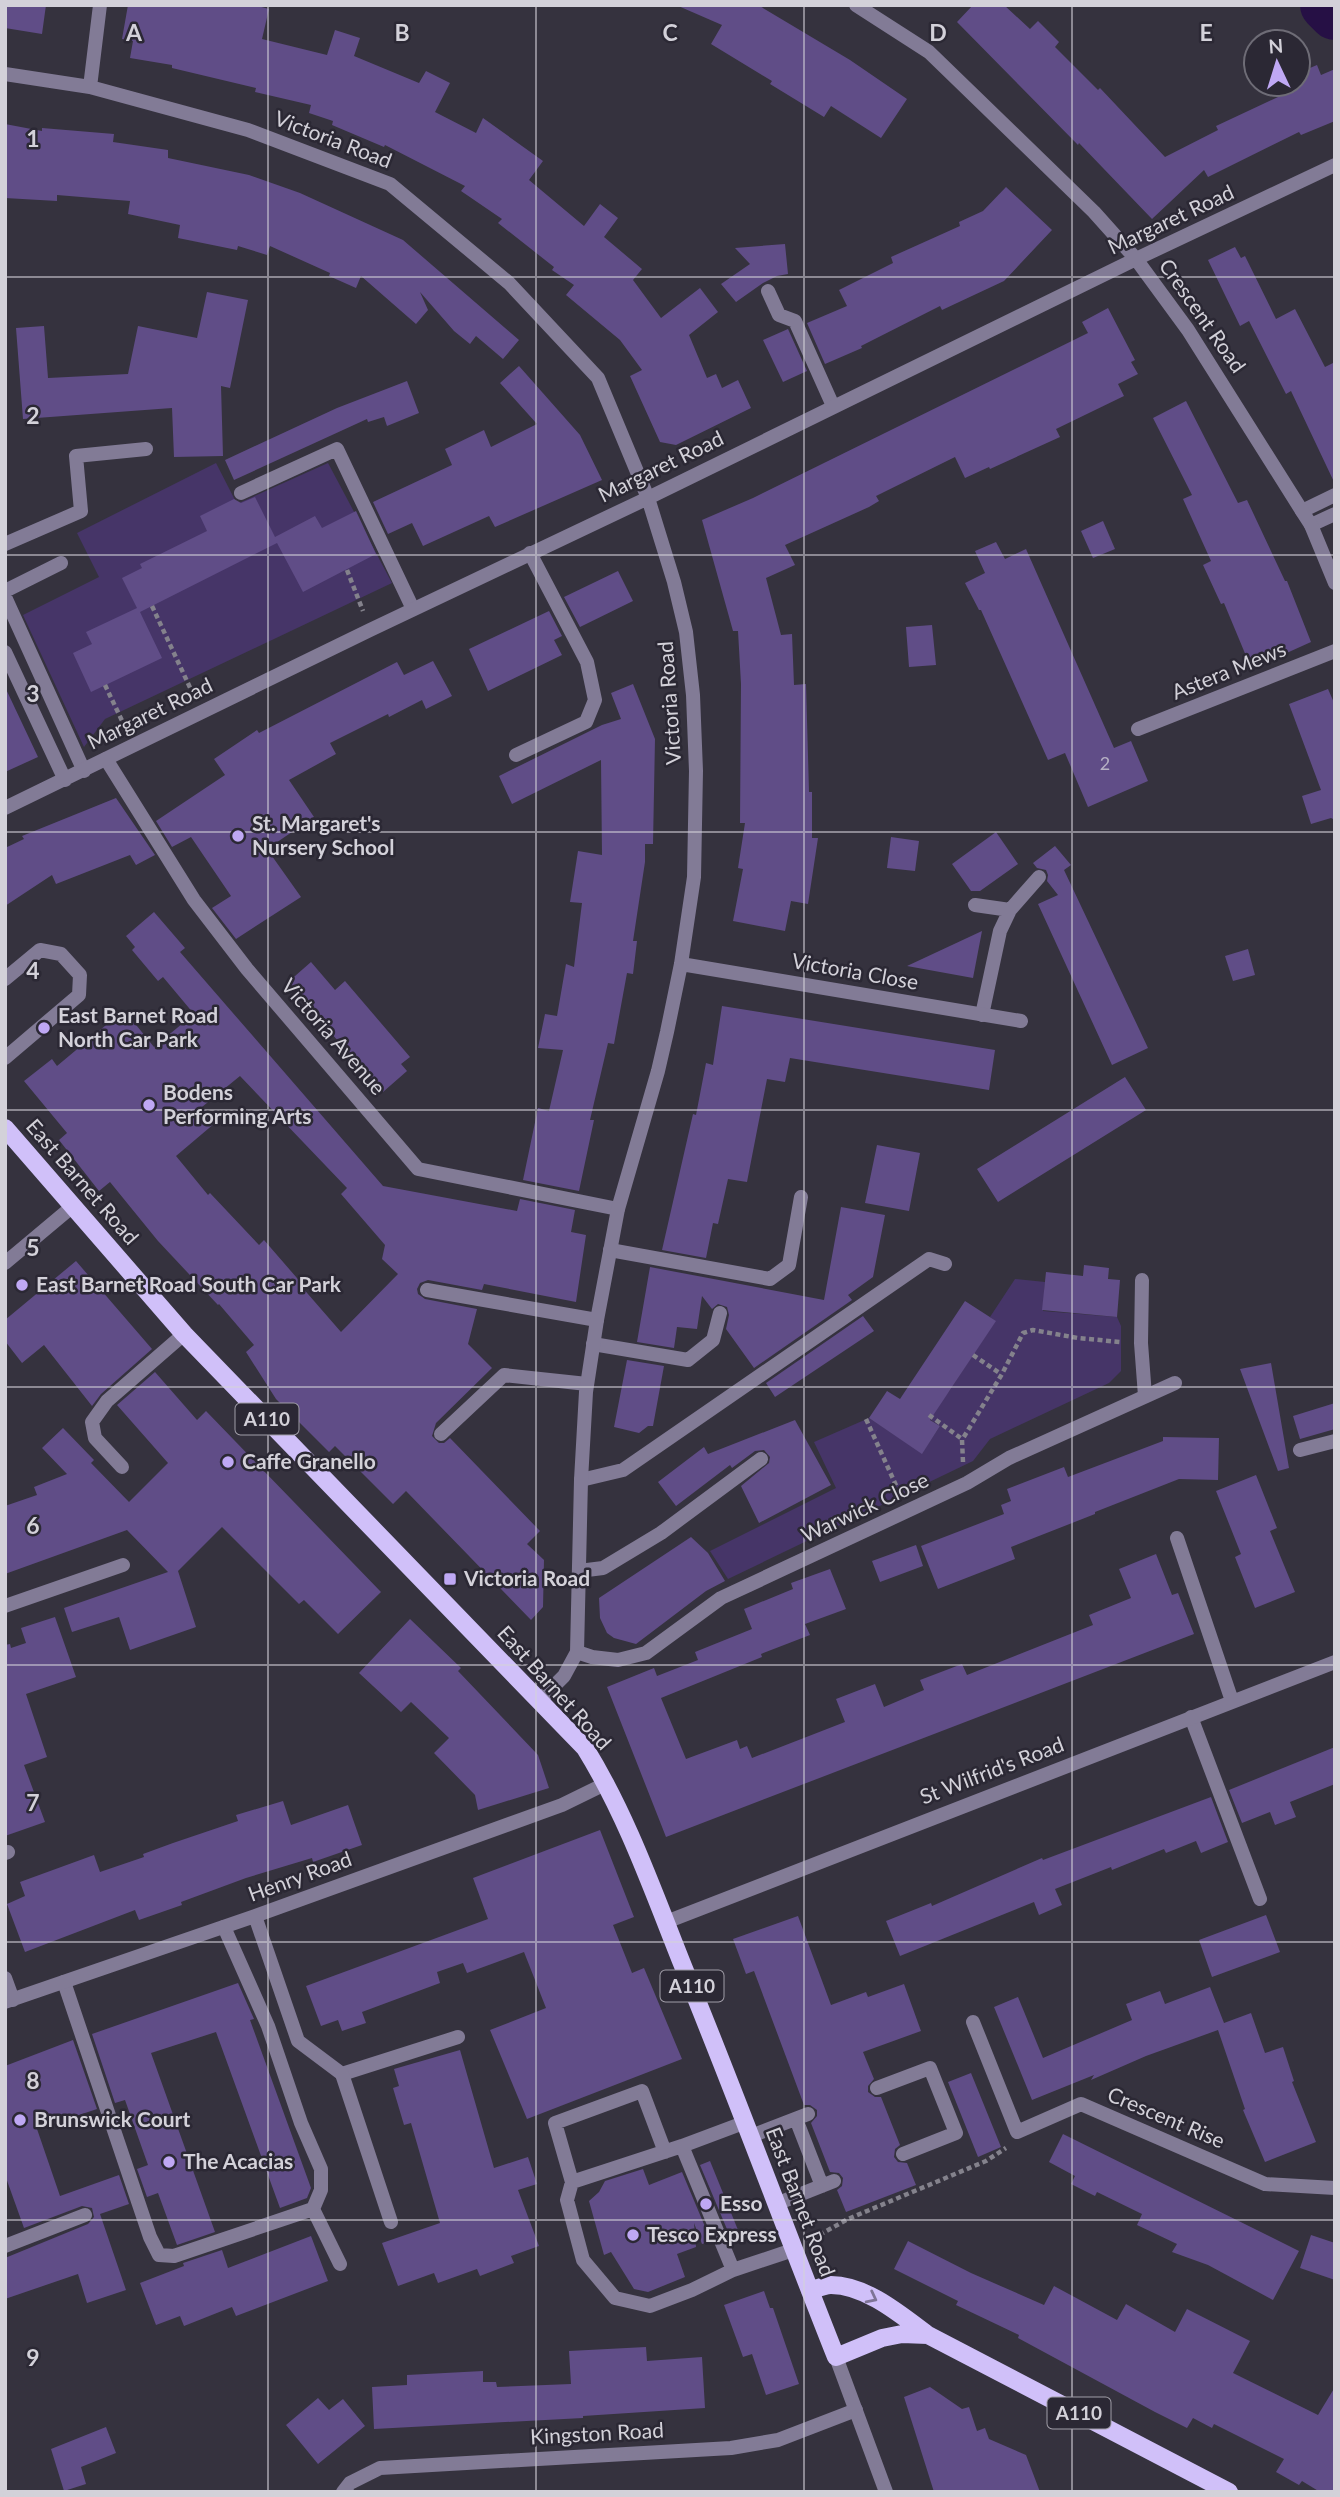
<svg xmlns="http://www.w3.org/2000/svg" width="1340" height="2497" font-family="Lato,sans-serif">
  <rect width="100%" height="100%" fill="#35323e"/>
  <!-- green -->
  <path fill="#463568" d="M216,463l21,41 91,-41 64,120 -287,136 -21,28 -61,-132 76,-38 -22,-44z
    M1015,1279l30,3 -2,29 74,6 4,9v45l-12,12 -119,56 -17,22 -245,118 -18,-28 126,-63 -22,-46 55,-24 53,35 18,-27 -12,-8 22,-28 45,-69 -5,-4z"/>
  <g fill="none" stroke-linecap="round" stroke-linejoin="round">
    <!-- river -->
    <path stroke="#261045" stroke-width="52" d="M1326,5l9,9"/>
  </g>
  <!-- building -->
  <path fill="#604d87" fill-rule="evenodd" d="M5,5h41l-4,29 -37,-6z
    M128,5h126l15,4 -7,30 65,16 8,-25 25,8 -6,18 65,27 7,-12 24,12 -15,29 41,21 7,-15 60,43 -14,19 55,46 16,-22 18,14 -14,19 38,32 -9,11 28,38 39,-30 18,24 -29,23 18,43 9,-4 6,14 16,-8 13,28 -75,37 -16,-3 -30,-66 12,-6 -22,-30 -54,-45 8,-10 -22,-15 2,-3 -56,-44 4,-4 -41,-28 4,-5 -80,-41 -1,2 -52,-22 1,-4 -24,-8 2,-8 -56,-13 1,-4 -84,-20v-3l-42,-7 3,-17 -11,-2z
    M676,5h82l92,55 57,39 -26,39 -50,-32 -7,11 -54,-33 2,-3 -61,-37 11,-19z
    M973,5h31l26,24 8,-8 21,21 -4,5 43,43 2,-2 65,69 53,-27 -2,-4 75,-35 -3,-7h10v-11l19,-8 4,10 14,-6v52l-34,14 -2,-3 -91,45 -4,-7 -52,49 -73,-76 -1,2 -121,-123z
    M5,124l37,7v-3l72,6 -1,8 55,8v8l81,17 51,18 103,47 116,100 -16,19 -27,-23 -6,8 -16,-13 -34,-39 8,18 -12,14 -55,-48 -5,12 -27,-12 1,-3 -60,-27 -3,9 -29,-9 -1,4 -59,-12 2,-13 -52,-11 2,-13 -73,-6v6l-52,-3z
    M1006,187l46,43 -48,51 -62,29 -2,-4 -79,40 1,2 -37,16 -18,-41 40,-17 -8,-16 54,-27 -2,-6 69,-31 -1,-4 24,-11z
    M785,244l3,30 -11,2 -14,7 -27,19 -15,-18 29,-20 -15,-16z
    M1235,247l6,11 4,-2 31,63 19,-10 30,58 10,-5v122l-44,-93 -5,3 -37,-73 -9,5 -32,-66z
    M207,292l41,8 -18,88 -9,-2 2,70 -49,1 -2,-49 -149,11 -7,-91 28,-2 4,52 80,-4 10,-48 59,12z
    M1108,308l27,52 -4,2 7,12 -20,10 6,12 -68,33 4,8 -70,32 -1,-2 -24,11 -10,-21 -79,39 3,5 -10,6 -84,38 10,20 -29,13 15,57 11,-1 2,51 12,-1 3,108h3v46h6l-10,66 -17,-3 -6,30 -52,-10 10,-52 -5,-1 7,-45h-5l1,-139 -3,-53h-5l-31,-111 51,-22 335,-165 -6,-11z
    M788,329l19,42 -24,11 -20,-42z
    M519,366l61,69 22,45 -107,47 -6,-11 -66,30 -11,-23 -24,11 -15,-32 79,-37 -7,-16 39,-19 7,17 46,-23 -37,-41z
    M407,381l12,32 -32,13 -3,-9 -16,5 -1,-3 -133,61 -9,-20 112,-52z
    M1186,401l52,102 9,-3 38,81h2l24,61 -31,14 -2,-5 -29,12 -25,-60 -3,1 -18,-39 8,-4 -28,-62 9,-4 -39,-77z
    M255,497l20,40 40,-21 7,12 34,-17 20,43 -73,38 -26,-49 -137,69 22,46 -71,34 -18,-39 19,-9 -6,-12 51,-24 -15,-30 20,-10 -2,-4 67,-33 -7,-15 34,-17 7,4z
    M1103,521l12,28 -22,9 -12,-27z
    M996,542l9,17 21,-10 88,199 17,-7 17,40 -60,26 -23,-54 -17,7 -67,-150h-2l-14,-27 20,-10 -10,-22z
    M618,571l15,30 -53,26 -16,-30z
    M549,611l13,25 -8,4 8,15 -74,36 -19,-42z
    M932,625l4,40 -27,2 -3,-40z
    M433,661l19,35 -26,13 -4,-9 -33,17 -1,-3 -58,29 6,11 -47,26 25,37 -47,32 34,48 -65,42 -24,-31 19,-12 -40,-59 -19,10 -16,-26 69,-46 -11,-16 43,-29 2,3 138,-71 7,13z
    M633,684l22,55 -2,105h-8v18l-12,79h4l-4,33 -6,-1 -13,71 -6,-1 -18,77h4l-15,71 -56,-11 15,-72 11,3 14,-61 -25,-2 7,-34 12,2 9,-52 8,3 8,-64 -12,-1 8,-51 24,4 -1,-95 -89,44 -13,-28 103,-51 19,-6 -10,-26z
    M5,687l33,70 -33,15z
    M1328,689l7,16v115l-4,-2 -20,6 -9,-28 19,-6 -32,-86z
    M116,798l39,57 -19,10 -6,-10 -74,29 -4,-9 -47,31v-58l19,-9 -2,-3z
    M996,832l22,32 -38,27h-9l-19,-27z
    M891,837l28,4 -4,30 -28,-3z
    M1055,846l16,19 -7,5 84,178 -36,17 -74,-161 20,-9 -11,-14 1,-6 -2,-5 -9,-2 -4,-5z
    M154,912l31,36 -5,4 203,234 134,25 3,-12 55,11 -4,22 15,3 -10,67 -92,-18 -2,6 -54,-10 -8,3 -3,6 1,5 7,5 52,10 -9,35 24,24 -56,55 -4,13 7,7h5l6,-5 90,93 -13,13 17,16 -1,47 -12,13 -125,-129 -13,13 -58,-58 -6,6 -53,-53 -30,-47 8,-7 -35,-41 -1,1 -60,-64 -48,-59 -11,9 -40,-51 8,-7 -43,-52 28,-22 5,7 67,-56 30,37 40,-33 -31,-37 -5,4 -26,-31 3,-3 -9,-11zM240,1076l107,112 -6,6 44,51 -3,14 16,15 -57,58 -40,-46 2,-1 -39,-45 -5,5 -49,-52 -2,2 -32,-39 39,-33 -13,-16z
    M982,931l-9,47 -66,-12z
    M1248,949l7,26 -22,6 -8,-25z
    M311,962l24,28 10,-9 65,76 -9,7 6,7 -24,21 -96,-109z
    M722,1006l273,44 -6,40 -199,-32 -5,24 -18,-3 -20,103 -19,-3 -10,45 -5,-1 -7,35 -44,-8 31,-136 3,1 10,-52 7,2z
    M1125,1077l21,33 -148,92 -21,-33z
    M877,1145l43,8 -11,58 -44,-8z
    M841,1207l44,8 -12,62 -25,18 4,5 -98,68 -28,-39 3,-14 -2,-8 -9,-3 -6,5 -10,-13 -5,33 -20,-2 -3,21 -37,-6 13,-75 174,33z
    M76,1261l76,88 -51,45 -9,12 -48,-61 -22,18 -17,-22v-21z
    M1084,1265l25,3 -1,11 12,1 -3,37 -75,-7 4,-38 37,4z
    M965,1301l31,20 -66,99 10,6 -18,28 -53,-36 18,-27 13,8z
    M863,1316l11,15 -99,66 -9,-14z
    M627,1360l37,6 -11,60h-5l-9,7 -25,-6z
    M1271,1363l18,105 -11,3 -38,-102z
    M155,1372l42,48 9,-9 175,181 -43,42 -34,-34 -5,4 -77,-77 -44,44 18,56 -66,23 -11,-33 -47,15 -8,-24 104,-36 -41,-42 -122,44v-68l32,-11 -3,-8 33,-13 -25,-26 21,-20 31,32 -3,3 38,39 39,-39 -51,-58z
    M1335,1403v26l-35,10 -7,-23z
    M795,1420l36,65 -72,38 -18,-37 28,-23 1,-6 -6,-7 -9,1 -23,17 -2,-3 -54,41 -18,-24 46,-35 4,7z
    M1163,1437l56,1 -1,42 -39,-1 -84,33v2l-84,33 4,12 -77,30 -17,-43 83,-32 -3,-9 10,-4 -4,-12 57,-22 4,10 95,-36z
    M1256,1475l21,53 -7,3 25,61 -40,16 -20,-51 6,-3 -25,-63z
    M691,1537l17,16 17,28 -19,10 -70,53 -22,-6 -7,-5 -7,-15 -1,-20z
    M916,1545l7,21 -43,16 -8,-21z
    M1156,1554l16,41 6,-2 16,41 -528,203 -59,-150 47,-19 3,8 41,-16 -3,-8 57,-23 -8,-20 49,-20 -2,-6 39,-14 16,40 -41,15 5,11 -49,19 1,3 -101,41 25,61 51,-19 3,9 7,-3 5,12 93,-36 -9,-23 39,-15 9,23 40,-17 -4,-10 42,-16 5,11 126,-50 -4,-10 42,-17 -12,-29z
    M55,1617l21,60 -50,17 21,63 -23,8 21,57 -40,14v-191l5,-1 1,4 15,-5 -5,-15z
    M410,1619l51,49 -3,3 80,84 11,33 -71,22 -3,-15 -41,-42 15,-15 -38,-36 -10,10 -42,-39z
    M1335,1747v37l-45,18 6,15 -21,8 -5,-13 -28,11 -13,-33z
    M1211,1797l17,45 -27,11 -5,-12 -30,12 -2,-4 -52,21 -1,-3 -56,22 7,16 -23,10 -5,-13 -134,54 -14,-35 45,-18 1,3 110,-48 1,2z
    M283,1801l8,24 57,-20 14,40 -49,17 -1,-4 -66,20 -65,24 1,3 -43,15 -4,-10 -110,42 -18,-48 18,-8 -5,-14 74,-27 6,17 44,-15 -1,-3 30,-11 65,-22 -2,-6z
    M600,1830l34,87 -21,8 19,48 12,-5 38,91 -155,60 -37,-89 56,-22 -22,-56 -57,21 -4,-10 -26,9 3,11 -78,29 4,11 -24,8 -4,-11 -17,6 -15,-40 182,-67 -15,-41z
    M1266,1915l14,37 -68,25 -13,-37z
    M798,1916l33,89 35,-13 2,5 36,-13 17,47 -58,21 11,27 -6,7v6l7,5h6l19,48 -5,4 -1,8 4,5 9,1 9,22 -70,27 -9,-22 5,-4 1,-8 -4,-5 -9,-1 -19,-49 6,-7v-6l-7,-5h-6l-50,-134 -8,3 -13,-35z
    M238,1983l16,36 -4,1 61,168 -4,10 -27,10 -64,-176 -65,21 64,179 -38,13 -19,-52 -11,4 -10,-28 11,-4 -23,-65 -10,3 -23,-69z
    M1210,1987l14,36 27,-10 14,40 18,-6 11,34 -2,1 24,60 -51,20 -22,-52 2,-1 -27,-79 -72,26 -55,24 3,-5 -62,25 -38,-93 24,-10 25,61 89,-38 -6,-16 34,-13 5,13z
    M73,2040l24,69 -60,20 23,67 59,-21 10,29 -29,10 26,76 -39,13 -9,-29 -73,25v-41l83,-34 6,-7 -2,-9 -10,-2 -58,22 -19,-53v-109z
    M460,2050l34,118 34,-11 9,27 -19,6 21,56 -28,10 3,7 -34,13 -3,-7 -39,14 -4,-10 -36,13 -16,-43 58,-20 -29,-100 -7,2 -11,-37 6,-2 -5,-17z
    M971,2073l30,74 -23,10 -30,-75z
    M1063,2134l236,117 -26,49 -65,-35 -36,-13 5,-8 -40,-19 5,-11 -45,-22 -2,4 -24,-12 4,-8 -26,-14z
    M710,2161l28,69 -9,4 -29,-69z
    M643,2169l6,16 33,-13 29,69 -9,3 -8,-21 2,24 -19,7 8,23 -37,15 -14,-3 -23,-37 -7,3 -15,-54 10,-9 6,-11z
    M1311,2235l24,8v37l-35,-12z
    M311,2236l17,45 -92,35 -4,-9 -48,19 -4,-10 -24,9 -16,-42 44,-17 -1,-3 39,-13 6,18z
    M908,2241l63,32 73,32 10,-19 63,34 9,-16 49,28 12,-23 63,32 -17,32 85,42 17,-28v105h-15l-18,-11 -3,4 -23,-13 8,-13 -70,-35 -2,4 -19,-10 -6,10 -32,-16 -137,-74 1,-3 -63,-30 2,-4 -64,-32z
    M764,2291l6,17h3l26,76 -33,11 -14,-41 -9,3 -19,-52z
    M646,2347l1,14 55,-4 3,51 -122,8v2l-209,11 -2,-42 35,-2v-10l76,-4v11h13l1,5 74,-3 -2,-33z
    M930,2387l32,22 7,-2 8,24 8,-3 4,11 37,16 14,37h-106l-30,-95z
    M318,2398l11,12 14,-11 22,27 -47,38 -32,-39z
    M106,2427l10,26 -35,14 5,17 -22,7 -13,-42z"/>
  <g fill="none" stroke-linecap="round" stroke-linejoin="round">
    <!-- path -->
    <path stroke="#84828c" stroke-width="4.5" stroke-dasharray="5 3.5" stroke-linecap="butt" d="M347,570l16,41
      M152,606l41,88
      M105,685l21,44
      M973,1355l28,19
      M929,1415l33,24
      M866,1419l33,73
      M963,1462l-1,-22 40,-66 21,-41 10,-3 45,8 42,4
      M812,2239l36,-20 138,-58 20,-13"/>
    <!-- service -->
    <path stroke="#827b96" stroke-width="14" d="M768,291l11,24 16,6 38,85
      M241,493l96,-44 76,160
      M1302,511l33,-16
      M1311,525l24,-11
      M5,591l56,-28
      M5,597l79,174
      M516,755l70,-33 9,-22 -8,-38 -57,-109
      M975,905l35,5
      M5,979l35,-29 21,4 19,21 -1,20 -74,63
      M982,1015l18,-84 10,-21 29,-33
      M610,1250l160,29 19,-14 12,-68
      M5,1263l68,-57
      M1142,1280l-1,63 4,53
      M427,1290l170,30
      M593,1344l95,16 25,-20 7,-27
      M441,1434l63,-59 83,9
      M1300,1450l35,-9
      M122,1467l-27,-29 -3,-16 15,-21 77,-67
      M581,1480l42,-10 306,-211 16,5
      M579,1571l24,-3 58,-35 100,-74
      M1191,1717l69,182
      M5,1853l3,-1
      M64,1982l86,255 9,18 15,1 139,-47 8,-19v-21l-20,-46 -33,-97 -44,-99
      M973,2022l44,110 64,-28 184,80 70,4
      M342,2074l116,-37
      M877,2088l53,-20 26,65 -53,21
      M796,2119l26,67
      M746,2122l-64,24 -110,36 -5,18 16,60 32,38 35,8 42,-16 41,-20 60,-20
      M751,2136l57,-22
      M682,2146l51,124
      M572,2182l-17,-59 87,-32 23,61
      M776,2204l58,-23
      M313,2209l27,55
      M5,2246l80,-31"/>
    <!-- pedestrian -->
    <path stroke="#827b96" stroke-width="14" d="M106,759l88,141 53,69 171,200 200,40"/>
    <!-- minor -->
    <path stroke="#827b96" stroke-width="14" d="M856,5l73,47 165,160 42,47 52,71 114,181 9,14 24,58
      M5,74l85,13 158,43 142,54 119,99 89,95 50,120 26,84 12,50 7,63 3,76 -2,106 -13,87 -14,68 -9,39 -40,138 -21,111 -11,72 -5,88 -4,172 -13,24 -25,25
      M90,87l10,-82
      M5,544l76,-33 -5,-55 70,-7
      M5,652l60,128
      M1138,729l197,-78
      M5,808l365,-178 278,-132 488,-239 199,-94
      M681,964l340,57
      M1177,1538l55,163
      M5,1606l118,-41
      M577,1652l15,5 26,3 28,-7 75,-55 246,-115 42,-25 166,-75
      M255,1916l43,125 44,33 49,148
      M666,1922l669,-260
      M5,1978l8,22
      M5,2002l250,-86 307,-111 45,-22
      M343,2492l7,-9 30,-15 351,-20 47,-8 78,-30"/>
    <!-- tertiary -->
    <path stroke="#827b96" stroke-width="14" d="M836,2357l50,135"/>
    <!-- primary -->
    <path stroke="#d0c0f9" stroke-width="18" d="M5,1128l179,206 401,414c42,68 68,143 98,218 53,129 101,260 153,391l46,-19 20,-4 26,1
      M810,2291c6,-2 14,-6 21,-6 35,0 70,30 97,50l301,157"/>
  </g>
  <!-- one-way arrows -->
  <defs><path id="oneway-chevron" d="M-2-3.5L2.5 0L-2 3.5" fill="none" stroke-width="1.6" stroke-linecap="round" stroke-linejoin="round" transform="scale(1.75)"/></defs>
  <use stroke="#7e7496" href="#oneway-chevron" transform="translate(872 2298) rotate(27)"/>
  <!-- grid -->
  <path fill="none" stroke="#d3d1d9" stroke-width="2" stroke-opacity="0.55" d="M268,5v2487M536,5v2487M804,5v2487M1072,5v2487M5,277h1330M5,555h1330M5,832h1330M5,1110h1330M5,1387h1330M5,1665h1330M5,1942h1330M5,2220h1330"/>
  <!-- markers -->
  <g fill="#bfa8f4" stroke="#2b2834" stroke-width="2.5">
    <circle cx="238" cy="836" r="7"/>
    <circle cx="44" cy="1028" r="7"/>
    <circle cx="149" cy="1105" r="7"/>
    <circle cx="22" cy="1285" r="7"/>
    <circle cx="228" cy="1462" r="7"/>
    <rect x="443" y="1572" width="14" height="14" rx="3.5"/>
    <circle cx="20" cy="2120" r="7"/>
    <circle cx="169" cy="2162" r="7"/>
    <circle cx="706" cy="2204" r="7"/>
    <circle cx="633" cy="2235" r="7"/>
  </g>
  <g text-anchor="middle" stroke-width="5" stroke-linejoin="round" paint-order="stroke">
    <!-- number labels -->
    <g font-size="18" fill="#b6b0c4">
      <text x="1105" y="770">2</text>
    </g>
    <!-- shield labels -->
    <g fill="#2b2834" stroke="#a19ea8" stroke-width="2">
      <rect x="235.5" y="1403.5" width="63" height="31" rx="5"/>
      <rect x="660.5" y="1970.5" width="63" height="31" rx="5"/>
      <rect x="1047.5" y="2397.5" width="63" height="31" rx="5"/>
    </g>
    <g font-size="19" font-weight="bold" fill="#d3d1d9">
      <text x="267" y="1426">A110</text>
      <text x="692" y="1993">A110</text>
      <text x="1079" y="2420">A110</text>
    </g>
    <!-- street labels -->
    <g font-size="21" fill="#d3d1d9" stroke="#2b2834">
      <text transform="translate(333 140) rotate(21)" y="7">Victoria Road</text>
      <text transform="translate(1171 220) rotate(-25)" y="7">Margaret Road</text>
      <text transform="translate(1202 316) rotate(55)" y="7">Crescent Road</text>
      <text transform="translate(661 467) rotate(-26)" y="7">Margaret Road</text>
      <text transform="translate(1229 671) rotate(-22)" y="7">Astera Mews</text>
      <text transform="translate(670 703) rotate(-94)" y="7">Victoria Road</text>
      <text transform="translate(150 714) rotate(-26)" y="7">Margaret Road</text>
      <text transform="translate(855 972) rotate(10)" y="7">Victoria Close</text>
      <text transform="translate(333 1037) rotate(49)" y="7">Victoria Avenue</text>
      <text transform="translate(82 1182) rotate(49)" y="7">East Barnet Road</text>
      <text transform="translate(865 1508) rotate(-25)" y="7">Warwick Close</text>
      <text transform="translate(554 1688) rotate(48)" y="7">East Barnet Road</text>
      <text transform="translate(992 1771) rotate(-21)" y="7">St Wilfrid's Road</text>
      <text transform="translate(300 1877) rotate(-20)" y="7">Henry Road</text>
      <text transform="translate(1166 2118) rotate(23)" y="7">Crescent Rise</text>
      <text transform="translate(800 2202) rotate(69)" y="7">East Barnet Road</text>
      <text transform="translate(597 2434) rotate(-3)" y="7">Kingston Road</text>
    </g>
    <!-- poi labels -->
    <g font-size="21" font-weight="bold" fill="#d3d1d9" stroke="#2b2834" text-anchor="start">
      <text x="252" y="831">St. Margaret's<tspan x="252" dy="24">Nursery School</tspan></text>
      <text x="58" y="1023">East Barnet Road<tspan x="58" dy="24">North Car Park</tspan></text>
      <text x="163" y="1100">Bodens<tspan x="163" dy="24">Performing Arts</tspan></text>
      <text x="36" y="1292">East Barnet Road South Car Park</text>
      <text x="242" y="1469">Caffe Granello</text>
      <text x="464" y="1586">Victoria Road</text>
      <text x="34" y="2127">Brunswick Court</text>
      <text x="183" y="2169">The Acacias</text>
      <text x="720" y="2211">Esso</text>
      <text x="647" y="2242">Tesco Express</text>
    </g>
  </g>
  <g font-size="23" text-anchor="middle" font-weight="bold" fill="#d3d1d9" stroke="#2b2834" stroke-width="5" stroke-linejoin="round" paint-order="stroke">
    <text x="134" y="41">A</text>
    <text x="402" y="41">B</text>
    <text x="670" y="41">C</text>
    <text x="938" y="41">D</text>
    <text x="1206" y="41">E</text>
    <text x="33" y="147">1</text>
    <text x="33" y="424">2</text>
    <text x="33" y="702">3</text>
    <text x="33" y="979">4</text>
    <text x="33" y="1256">5</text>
    <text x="33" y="1534">6</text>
    <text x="33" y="1811">7</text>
    <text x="33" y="2089">8</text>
    <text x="33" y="2366">9</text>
  </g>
  <!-- border -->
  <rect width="1340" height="2497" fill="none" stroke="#d3d1d9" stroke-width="14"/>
  <!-- north arrow -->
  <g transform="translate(1277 63) rotate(356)"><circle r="33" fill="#2b2834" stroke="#6e6c76" stroke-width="2"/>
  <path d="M0-5L12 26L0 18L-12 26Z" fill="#bfa8f4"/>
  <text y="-10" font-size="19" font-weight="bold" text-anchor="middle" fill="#d3d1d9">N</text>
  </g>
</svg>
